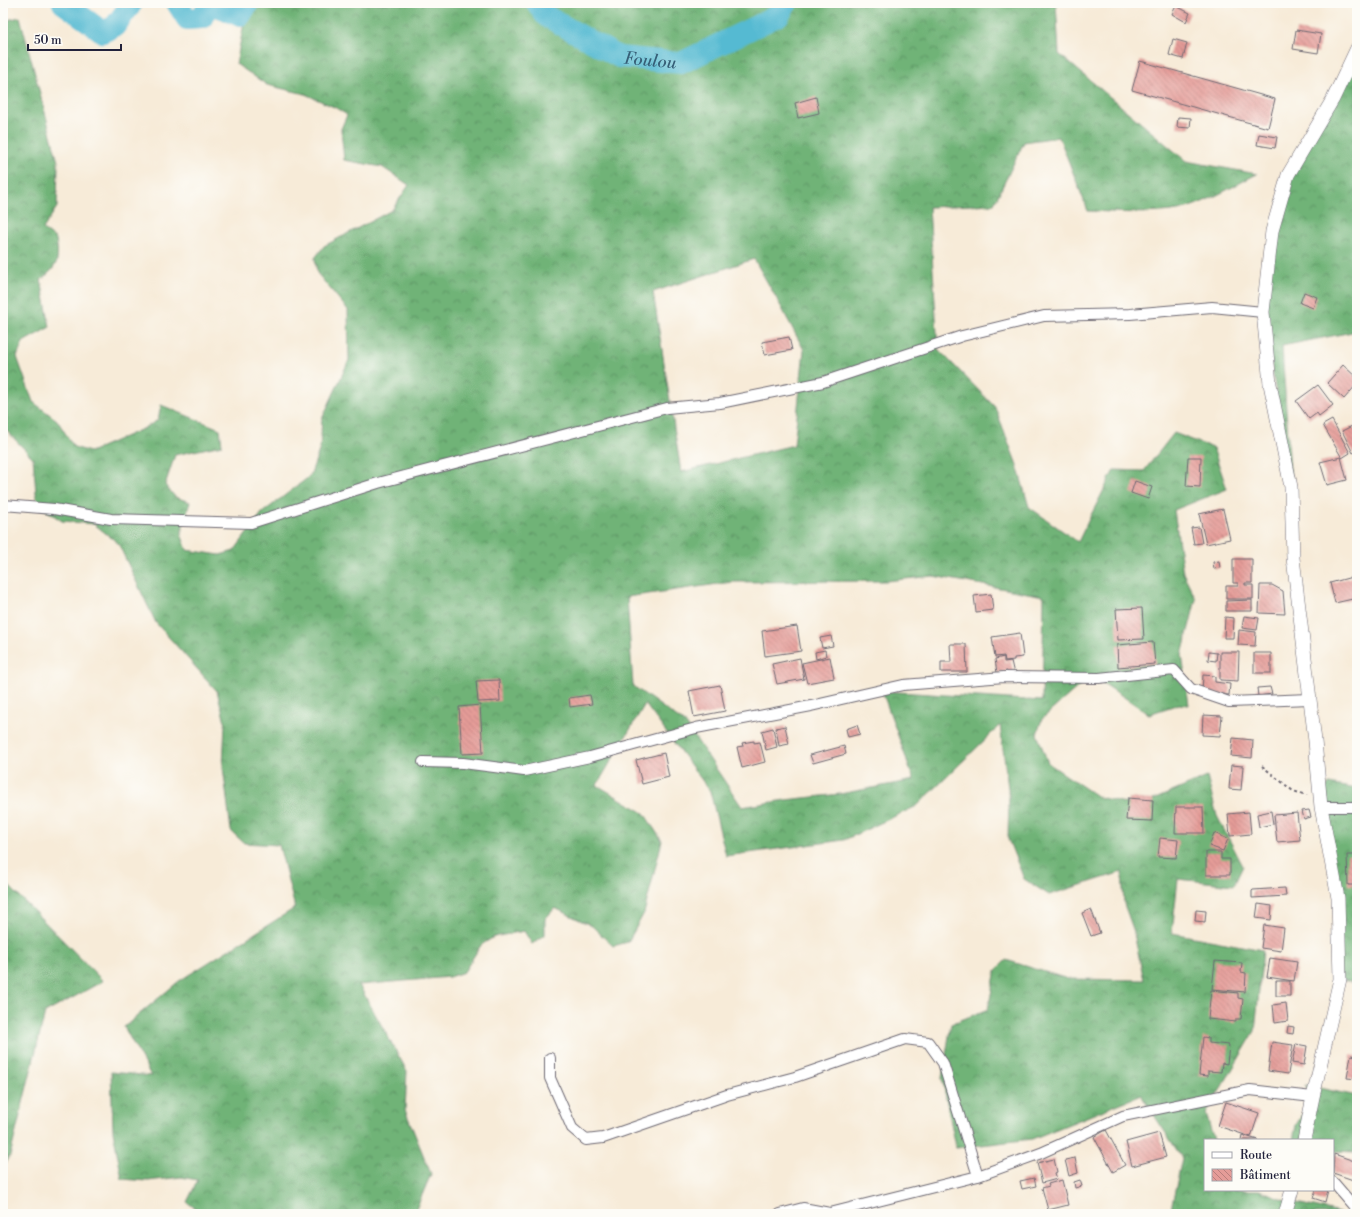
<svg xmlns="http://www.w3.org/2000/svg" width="1360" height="1217" font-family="'Libre Bodoni',serif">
  <defs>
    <pattern id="forest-crowns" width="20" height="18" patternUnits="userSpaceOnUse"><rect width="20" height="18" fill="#70b377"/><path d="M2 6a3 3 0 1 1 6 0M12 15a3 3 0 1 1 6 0" fill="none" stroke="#5c9163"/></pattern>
    <pattern id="building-back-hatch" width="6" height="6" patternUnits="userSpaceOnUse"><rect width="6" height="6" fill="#e59c98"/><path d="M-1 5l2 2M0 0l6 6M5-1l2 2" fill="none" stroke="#b97f7d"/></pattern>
  </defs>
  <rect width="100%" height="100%" fill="#fdfcf7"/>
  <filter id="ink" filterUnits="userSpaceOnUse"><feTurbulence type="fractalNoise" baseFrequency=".025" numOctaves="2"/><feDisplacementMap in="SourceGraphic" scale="8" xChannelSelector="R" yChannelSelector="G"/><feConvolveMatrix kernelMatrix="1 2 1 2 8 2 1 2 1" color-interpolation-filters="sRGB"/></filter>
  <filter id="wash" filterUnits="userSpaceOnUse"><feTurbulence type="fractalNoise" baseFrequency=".012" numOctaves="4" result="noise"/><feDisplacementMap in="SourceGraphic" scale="16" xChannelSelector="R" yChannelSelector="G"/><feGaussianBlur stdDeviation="0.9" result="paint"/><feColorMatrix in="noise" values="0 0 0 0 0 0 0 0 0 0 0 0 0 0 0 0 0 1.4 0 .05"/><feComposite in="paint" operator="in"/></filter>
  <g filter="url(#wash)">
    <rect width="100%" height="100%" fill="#f7ebd8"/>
    <!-- forest -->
    <path fill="url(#forest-crowns)" stroke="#496a59" fill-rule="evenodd" d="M248,3h808l3,51 127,107 71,13c-22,11 -56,32 -79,36 -29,5 -60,2 -90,1l-29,-74 -35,5 -30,62 -65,3 9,142 57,58 22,58 12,42 49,35 13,-27 23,-45 30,1 30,-38 39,15 14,41 -53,21 9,63 13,26 -14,56 7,50 -10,-1 -30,10 -58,-39 -49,44 -5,15 11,29 50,34 41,9 68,-29 10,39 26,50 -9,19 -56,-6 -6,54 91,17 -8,81 -49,83 8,26h-9v50h54l29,11 56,13h-174l12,-56 -41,-63 -109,44 -76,9 -14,-70 9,-54 37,-15 8,-39 10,-10 62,19 76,1 -11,-51 -9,-25 -2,-32 -73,23 -25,-16 -16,-40 1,-43 -9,-71 -83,81 -73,34 -118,16 -16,-65 -65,-87 -48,81 47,28 18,28 -18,72 -16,29 -15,4 -21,-20 -37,-18 -10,11v16l-13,9 -8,-13 -30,6 -13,8 -17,27 -15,5 -90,8 48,86 -2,39 26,64 -17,40h-211l-16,-12 11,-22 -17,-3 -33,4 -26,-2 -9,-48 -2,-59 40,4 -27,-49 55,-46 116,-73 -16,-63 -35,-2 -13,-12 -8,-64 2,-45 -8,-31 -61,-68 -38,-80 -24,-19 -32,-3 -25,-17 -4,-46 -30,-31v-406l17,-4 38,145 -1,45 -14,22 13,10c3,22 3,26 -15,41l9,47 -27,15 -6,15 16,45 24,18 17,27 16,5 55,-24 13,-8 3,-15 59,24 2,16 -47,10 -10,30 10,12 15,5 -9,32 6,16 33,5 14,-4 28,-38 48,-37 10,-28 2,-29 27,-59 -1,-50 -31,-37 -2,-15 9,-12 68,-36 17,-25 -27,-18 -38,-7 -3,-31 6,-14 -11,-7 -31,-14 -38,-9 -31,-21zM754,259l24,42 26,49 -10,95 -113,27 -28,-180zM933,576l111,20 -2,105 -160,-10 32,89 -74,14 -55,6 -43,7 -56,-83 -53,-38 -6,-89 105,-15 154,-1z
      M1357,48v283l-75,15 9,141 -28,-175 25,-137z
      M1329,784l28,5v195l-17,-5 -2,-81 -18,-100z
      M3,876l6,10 94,95 -58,32 -35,143 -7,13z
      M1305,1085l52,11v56l-24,-1v-11h-40l3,-15 17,-28z"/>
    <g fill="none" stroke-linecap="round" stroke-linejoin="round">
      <!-- river -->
      <g stroke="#54bad2" stroke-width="22">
        <path d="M63,3l40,29 12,-6 17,-23"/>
        <path d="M177,3l10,16 15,-1 7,-15"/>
        <path d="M211,3l29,13 8,-13"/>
        <path id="s1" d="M537,3l9,13 73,41 62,6 98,-48 8,-12"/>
      </g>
    </g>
    <g id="blocks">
      <!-- building -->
      <path fill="url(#building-back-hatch)" d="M1176,6l14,7 -4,9 -14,-8z
        M1296,30l25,4 -3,19 -25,-4z
        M1173,39l14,4 -4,16 -14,-4z
        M1140,61l135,38 -7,29 -136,-38z
        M816,97l3,16 -21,5 -3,-15z
        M1178,117l13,1 -1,10 -13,-1z
        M1259,134l18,3 -2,11 -18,-3z
        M1304,292l13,5 -4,11 -13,-5z
        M789,337l3,13 -27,5 -3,-13z
        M1343,365l14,13v6l-13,15 -17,-16z
        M1318,385l15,20 -14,11 -2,-3 -8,6 -13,-18z
        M1332,420l18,33 -8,5 -19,-33z
        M1352,426l2,3 3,-2v24l-4,2 -11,-22z
        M1188,457h13l-1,30 -14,-1z
        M1341,457l6,23 -20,5 -7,-23z
        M1135,481l17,6 -4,12 -17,-6z
        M1223,509l7,30 -24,5 -7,-30z
        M1199,527l3,16 -8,1 -3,-16z
        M1233,559h19v24h-7v2h8v14h-27v-13h12v-3h-5z
        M1219,561l1,7 -6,1 -1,-7z
        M1352,577l5,21 -22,5 -5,-20z
        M1260,585h12l11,6 2,23 -26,-1z
        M991,594l2,16 -17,2 -2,-16z
        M1252,600v11h-26v-10z
        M1142,608l2,31 -26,1 -2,-31z
        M1244,616l15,2 -2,12 -15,-2z
        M1225,617l9,1 -1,20h-9z
        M797,626l4,25 -36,5 -3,-25z
        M1239,630l17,2 -1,14 -17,-1z
        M1020,633l3,24 -9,1v2l-9,1 -1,-5 -9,1 -3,-20z
        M831,636l2,10 -11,2 -2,-10z
        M1153,642l2,22 -37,3 -1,-22z
        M950,644h16l1,28h-26v-10h10z
        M825,650l1,6 -10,3 -1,-7z
        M1209,652l8,1 -1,8 -8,-1z
        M1220,652h19l-1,29 -18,-1z
        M1254,653h17v20h-17z
        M830,657l4,21 -27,5 -5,-20z
        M1004,657v5l7,-1 3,13 -7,1v-4l-10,2 -2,-14z
        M800,658l4,21 -27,5 -5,-20z
        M1203,675l12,1v6l15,2 -1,11 -27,-2z
        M499,680l1,21 -22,1 -2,-21z
        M720,685l5,26 -31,6 -5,-26z
        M1270,687l2,7 -14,2 -1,-8z
        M590,695l2,9 -22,3 -1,-9z
        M480,705l3,48 -21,1 -3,-47z
        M1203,715l19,1 -2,20 -18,-1z
        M857,725l3,9 -12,3 -2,-8z
        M785,726l4,18 -10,2 -3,-18z
        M773,728l4,19 -11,3 -4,-19z
        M1233,738l20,2 -1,18 -21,-2z
        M754,741v2l6,-1 5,20 -23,6 -5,-21 6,-1 -1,-3z
        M844,746l2,8 -33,9 -3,-8z
        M664,753l5,24 -27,7 -6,-24z
        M1231,765l12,1 -2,24 -12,-1z
        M1128,798l25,2 -1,21 -26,-1z
        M1176,807h27l1,26h-29z
        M1309,810l2,7 -7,2 -2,-8z
        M1271,811l2,13 -14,3 -2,-13z
        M1249,812l2,22 -21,2 -2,-22z
        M1297,813l3,27 -23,2 -3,-27z
        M1214,833l14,6 -5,12 -14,-5z
        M1160,838l18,2 -2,18 -18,-1z
        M1206,852h15v7h9v16h-24z
        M1347,855h10v30h-9z
        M1285,888l1,8 -34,2v-7l1,-1z
        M1258,904l14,2 -1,14 -15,-2z
        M1091,909l9,24 -9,3 -9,-23z
        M1196,910l10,1 -1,11 -10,-1z
        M1264,925l20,3 -3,23 -20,-3z
        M1270,958l27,4 -3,19 -27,-4z
        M1215,961l27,2 -1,9 5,1 -1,19 -33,-3z
        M1276,981h14v15h-14z
        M1211,990l27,3v5l5,1 -2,20h-5v3l-28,-3z
        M1286,1003l2,18 -13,2 -2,-18z
        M1288,1026l6,1 -1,7 -6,-1z
        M1203,1037l6,1v5l20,2 -2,19 -5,-1 -1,9 -13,-1v5l-9,-1z
        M1272,1042l21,3 -5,29 -20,-3z
        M1296,1044l11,2 -3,19 -12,-2z
        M1351,1055l6,1v23l-10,-1z
        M1226,1102l33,11 -8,24 -33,-11z
        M1106,1130l19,35 -12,7 -19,-35z
        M1159,1133l7,24 -34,9 -6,-24z
        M1242,1135l16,5h-17z
        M1334,1154l23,8 -1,19 -23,-8z
        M1075,1158l3,15 -9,3 -4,-16z
        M1054,1159l3,13 -2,1 2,6 -15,4 -5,-20z
        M1034,1178l2,8 -14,3 -2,-8z
        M1062,1180l6,25 -20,5 -6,-22 7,-2 -1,-2z
        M1080,1180l2,6 -7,2 -1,-6z
        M1316,1190h12l-3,12 -12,-4z"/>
    </g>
  </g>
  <g filter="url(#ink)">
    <use href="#blocks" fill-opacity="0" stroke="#6d6872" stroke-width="1"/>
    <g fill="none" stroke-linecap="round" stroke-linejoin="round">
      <defs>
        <path id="minor" d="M3,505l51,4 57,10 140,4 127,-40 289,-75 53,-5 103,-21 139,-46 82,-20 86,-2 82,-7 51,5
          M423,762l40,1 61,8 66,-14 106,-29 115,-22 92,-21 101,-8 95,1 75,-8 17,19 38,13 81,-3
          M1321,807h36
          M550,1058v20l22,50 14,12 17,-2 124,-43 68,-18 110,-38 23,3 15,21 35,113
          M1333,1182l24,28
          M830,1213l148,-37 63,-23 82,-37 127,-26 63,7
          M780,1214l23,-6 32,6"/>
        <path id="tertiary" d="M1304,1140l9,-43 27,-118 -2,-81 -17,-91 -6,-66 -22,-183 -2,-71 -21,-103 -7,-72 9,-81 16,-56 45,-76 24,-51
          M1285,1214l7,-24"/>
      </defs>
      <!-- minor casing -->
      <use href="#minor" stroke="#6d6872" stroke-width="12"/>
      <!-- tertiary casing -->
      <use href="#tertiary" stroke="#6d6872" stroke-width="14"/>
      <!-- path -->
      <path stroke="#6d6872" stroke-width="2" stroke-dasharray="3 3" stroke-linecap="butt" d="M1262,766l31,25 14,4"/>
      <!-- minor -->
      <use href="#minor" stroke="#fff" stroke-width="10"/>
      <!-- tertiary -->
      <use href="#tertiary" stroke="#fff" stroke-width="13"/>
    </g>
  </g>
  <g text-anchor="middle" stroke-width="3.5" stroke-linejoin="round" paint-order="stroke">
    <!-- water labels -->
    <g font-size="17" font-style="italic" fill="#365f77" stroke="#fdfcf7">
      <text dy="6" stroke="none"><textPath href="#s1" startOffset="131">Foulou</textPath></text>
    </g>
  </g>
  <!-- margin -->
  <rect width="1360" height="1217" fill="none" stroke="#fdfcf7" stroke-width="16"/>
  <!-- legend -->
  <rect x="1204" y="1139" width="130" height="52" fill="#fdfcf7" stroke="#a5a5ac"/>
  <rect x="1212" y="1152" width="20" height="6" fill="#ffffff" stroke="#a5a5ac"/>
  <text x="1240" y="1159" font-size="12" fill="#22223b">Route</text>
  <rect x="1212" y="1169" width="20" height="12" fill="url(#building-back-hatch)" stroke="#a5a5ac"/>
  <text x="1240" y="1179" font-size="12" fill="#22223b">Bâtiment</text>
  <!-- scale -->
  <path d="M28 44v6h93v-6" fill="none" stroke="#22223b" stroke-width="2"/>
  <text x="34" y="44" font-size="12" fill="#22223b" stroke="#fdfcf7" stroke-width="3" paint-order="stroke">50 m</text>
</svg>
